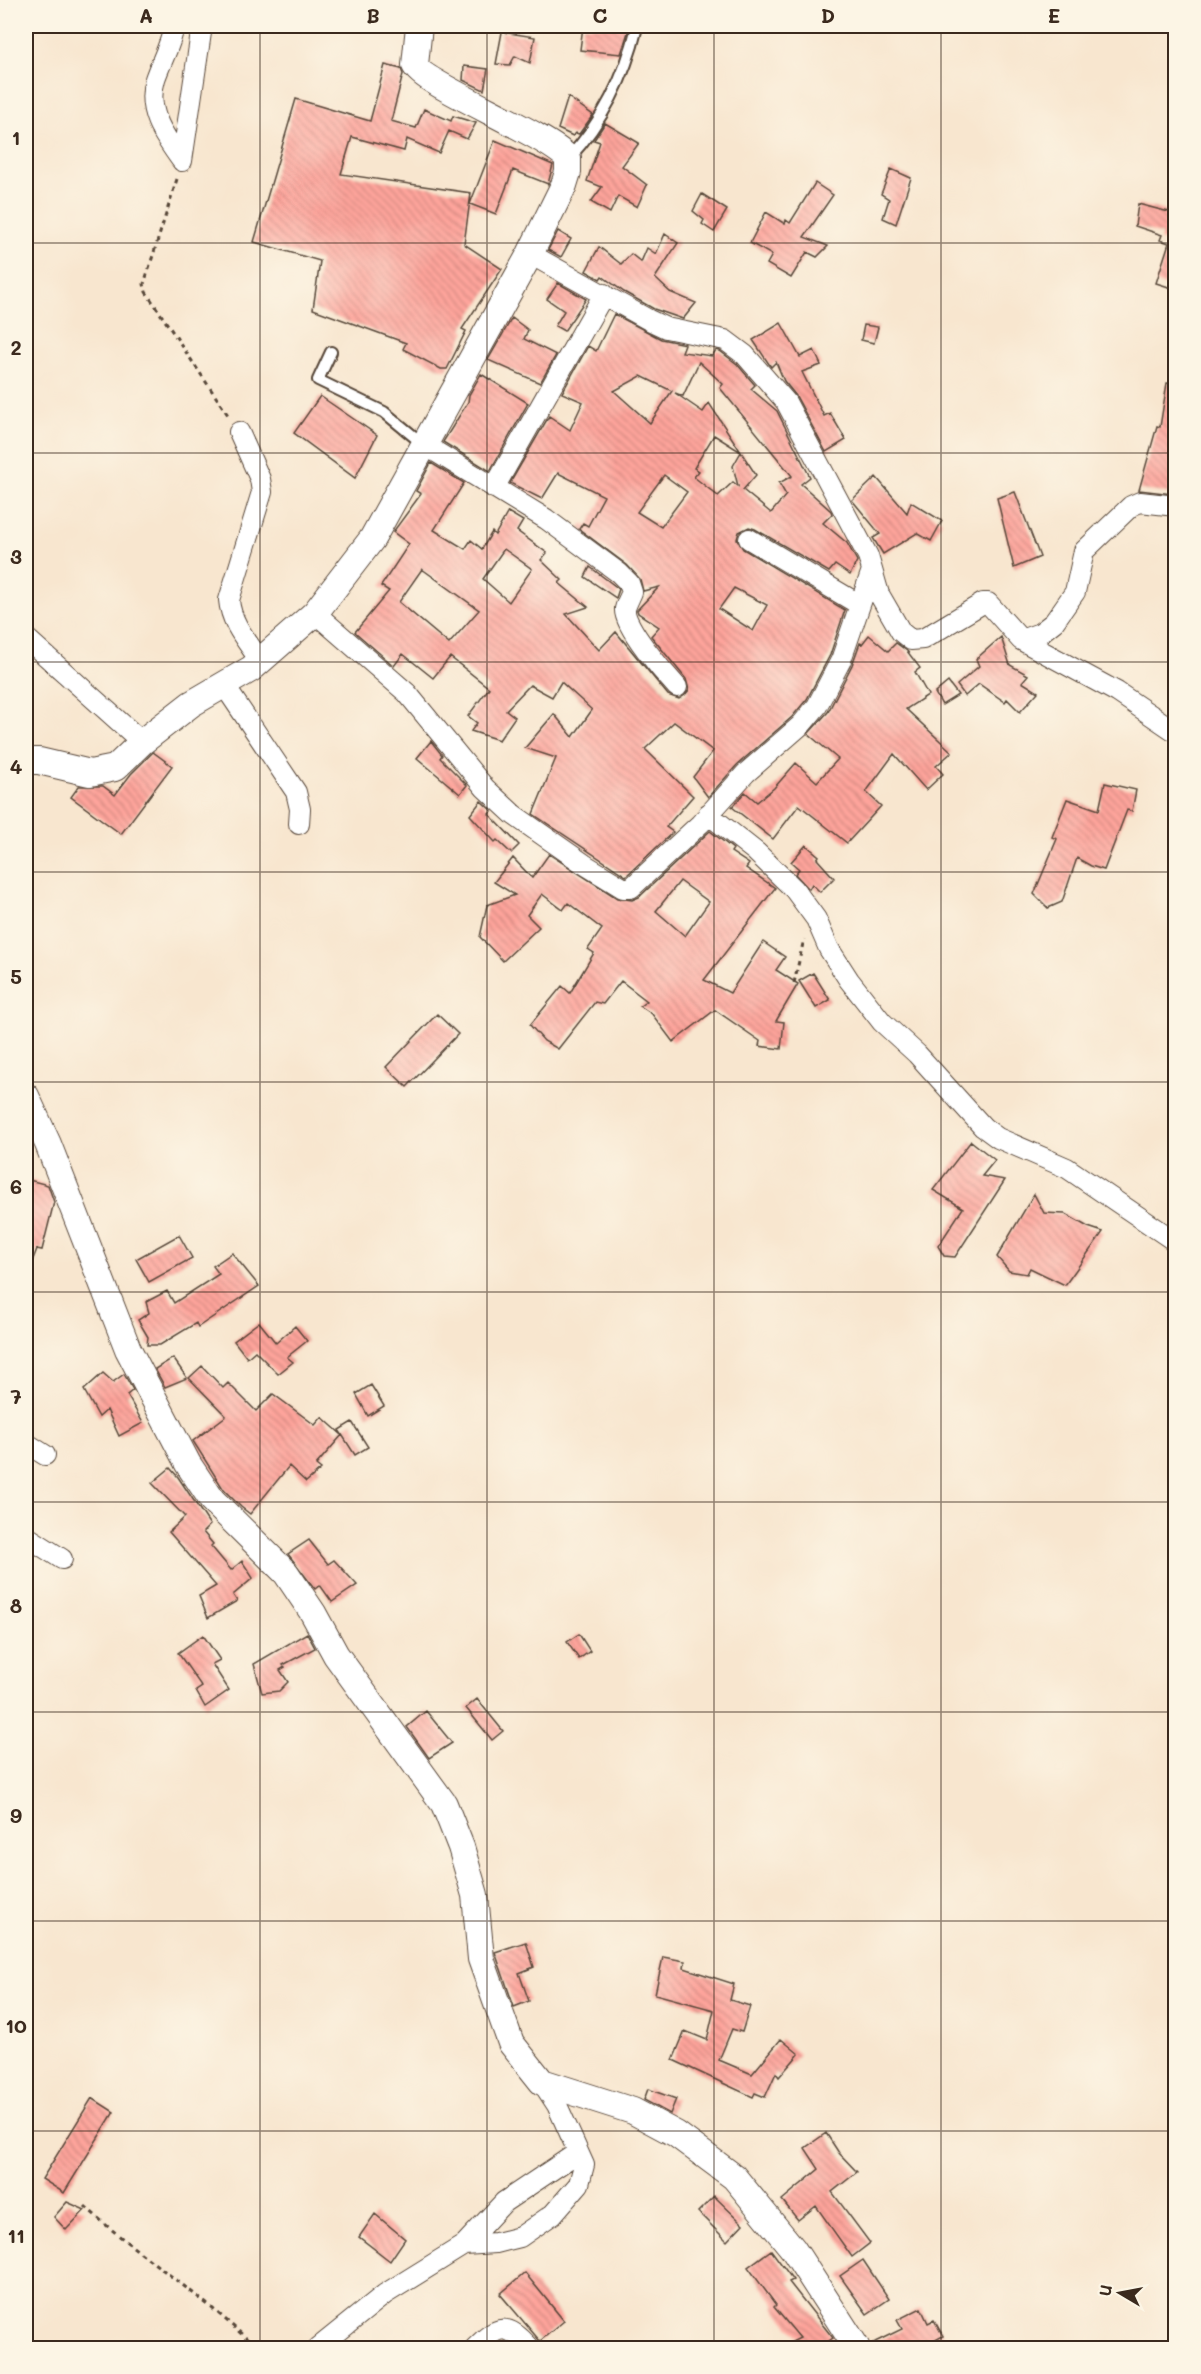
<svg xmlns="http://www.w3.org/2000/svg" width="1201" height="2374" font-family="Mali,sans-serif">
  <defs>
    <pattern id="building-back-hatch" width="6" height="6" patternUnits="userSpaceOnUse" patternTransform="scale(1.5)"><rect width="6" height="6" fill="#fea49b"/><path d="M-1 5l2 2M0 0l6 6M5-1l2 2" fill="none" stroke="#cf867e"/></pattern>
  </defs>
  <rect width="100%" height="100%" fill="#fcf5e5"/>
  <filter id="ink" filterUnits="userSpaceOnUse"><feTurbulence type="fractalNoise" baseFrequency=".0167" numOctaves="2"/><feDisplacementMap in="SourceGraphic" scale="12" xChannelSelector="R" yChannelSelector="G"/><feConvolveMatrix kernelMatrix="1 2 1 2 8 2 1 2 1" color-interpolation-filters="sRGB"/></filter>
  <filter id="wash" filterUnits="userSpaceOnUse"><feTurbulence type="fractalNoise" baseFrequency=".008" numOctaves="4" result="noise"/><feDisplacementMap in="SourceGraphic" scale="24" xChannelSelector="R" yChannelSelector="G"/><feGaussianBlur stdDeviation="1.35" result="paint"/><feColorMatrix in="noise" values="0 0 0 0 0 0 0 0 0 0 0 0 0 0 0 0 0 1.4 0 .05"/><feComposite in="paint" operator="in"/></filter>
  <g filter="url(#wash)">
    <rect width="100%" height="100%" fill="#f8e6cf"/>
    <g id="blocks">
      <!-- building -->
      <path fill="url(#building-back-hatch)" fill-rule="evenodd" d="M583,26h47l-9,28 -41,-4z
        M502,32l33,5 -5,26 -15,-7 -5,9 -14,-1z
        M385,65l16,4 2,5 -12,47 25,7 8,-19 27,12 2,-5 23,7 -9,16 -18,-8 -10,22 -32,-14 -3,12 -52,-14 -11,37 130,19 -7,51 38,25 -40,60 4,2 -19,38h-6l-38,-20 3,-6 -93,-34 7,-48 -66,-19 42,-143 74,22z
        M464,66l24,3 -4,21 -21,-10z
        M568,97l25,18 -14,19 -3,-1 -3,3 -15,-7z
        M605,123l34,20 -17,23 25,19 -10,22 -19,-11 -8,17 -19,-11 11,-15 -15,-6 13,-39 -6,-2z
        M495,140l58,25 -5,19 -35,-14 -17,44 -26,-10z
        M891,169l20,9 -15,46 -13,-6 6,-19 -8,-5z
        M815,183l18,12 -29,42 24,9 -11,11 -10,-5 -16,26 -24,-14 5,-9 -22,-12 16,-31 19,12 1,-4 4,3z
        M702,194l25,16 -13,22 -12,-8 2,-4 -11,-9z
        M1172,201l4,1v74l-4,12 -16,-5 13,-40 -9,-3 2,-5 -27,-9 3,-22 31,8z
        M558,231l13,8 -10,18 -13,-7z
        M665,234l13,9 -23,35 15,14 26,11 -13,16 -29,-10 -30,-17 -22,-16 -2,3 -14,-8 13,-24 22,17 10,-10 10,8 6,-14 9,6z
        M558,283l28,16 -22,32 -9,-5 9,-15 -17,-12z
        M614,314l47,25 24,5 -3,8 30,4 4,-6 4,1 17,13 18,21 -4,4 26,22 33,66 -9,7 30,27 1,3 -9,9 24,20 10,18 -7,14 -15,-10 -6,7 -74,-43 -6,-2 -10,5 -2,7 6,10 102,61 -15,45 -23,44 -15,18 -55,48 -29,32 -15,-20 20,-26 -39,-29 -29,27 48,47 -27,31 7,5 -47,44 -93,-62 23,-56 -31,-10 29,-34 19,23 19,-27 -31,-28 -9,15 -22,-12 -24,25 9,7 -16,23 -28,-9 6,-8 -9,-7 21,-28 -39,-31 -17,21 -30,-24 -9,12 -39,-34 34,-41 -8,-5 28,-42 -16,-12 28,-38 -5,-3 15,-28 33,20 -30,47 31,19 6,-9 11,9 10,-17 3,3 13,-23 15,9 -6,10 30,22 -6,7 21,20 -3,3 29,24 -22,7 33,36 17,-18 52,63 11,4 6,-4 4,-5 -3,-11 -35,-43 8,-9 -21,-14 -1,-3 22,-23 -16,4 -3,-12 -13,-14 -48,-36 4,-6 5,3 16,-30 -46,-23 -16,26 -32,-16 39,-67 21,14 13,-28 -21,-9 26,-47 8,5zM699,362l24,22 -3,4 72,88 -13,7 7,12 -15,18 -28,-23 13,-15 -47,-72 -6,9 -28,-19 8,3zM641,376l31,15 -22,32 -36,-32zM714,435l27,17 -8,14 5,20 -5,-4 -15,14 -24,-19 5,-6 -5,-3zM664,475l23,17 -26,35 -24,-15zM504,549l28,20 -23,33 -26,-23zM422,569l57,41 -30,34 -50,-42zM734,588l33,17 -14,26 -34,-22z
        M512,318l16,12 -4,9 32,16 -16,28 -52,-23z
        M781,323l19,34 14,-7 7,15 -19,7 22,44 6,-3 16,27 -20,12 -30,-56 -12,-15 -8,-19 -5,5 -18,-27z
        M864,325l14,2 -4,16 -13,-3z
        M481,374l47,29 -38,68 -47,-29 25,-40 1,-7z
        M1167,383l9,1 -3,110 -34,-4 18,-64 3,1z
        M320,396l57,39 -22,43 -61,-45z
        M876,477l31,36 4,-11 31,19 -11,20 -14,-8 -34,21 -10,-16 7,-4 -28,-34z
        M1015,492l25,65 -26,11 -17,-70z
        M590,567l29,22 -3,9 -31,-21z
        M869,635l19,16 8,-8 11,8 13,17 -5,4 13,23 -22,14 46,43 -16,14 7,8 -17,16 -32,-36 -28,38 15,14 -34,37 -48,-38 -26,34 -41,-32 13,-15 12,10 17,-14 22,-25 21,19 21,-23 -30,-25 20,-22 24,-47 8,-22 2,1z
        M1001,637l9,28 18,10 -6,7 16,10 -18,20 -13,-13 -2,3 -26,-18 -14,12 -8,-11 22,-19 -3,-7z
        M948,682l10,13 -16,10 -7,-12z
        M431,741l11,14 -2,3 27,27 -7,9 -43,-36z
        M153,752l19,14 -51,68 -50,-37 8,-11h24l12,9 16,-21z
        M1105,783l31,7 -4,21 -5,-1 -23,60 -13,-4 -14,-8 -15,44 -14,6 -14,-14 23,-55 -5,-2 15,-38 32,11z
        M481,801l11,10 -3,3 30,31 -8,8 -14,-13 -2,2 -25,-27z
        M710,831l23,18 -2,3 18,12 -3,4 29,20 -71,92 26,13 33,-51 22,15 -9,13 22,14 -22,37 8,1 -3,27 -22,-3 1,-5 -45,-31 -42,32 -21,-28 -12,-8 7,-5 -26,-20 -18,23 -8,-2 -37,47 -14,-8 -14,-16 32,-39 8,7 24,-40 -6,-4 14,-20 -34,-26 -5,7 -21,-16 -15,21 12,12 -36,34 -23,-24 7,-32 28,-10 -21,-13 19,-24 19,20 17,-24 68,44 15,2 7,-3zM680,881l29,21 -24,34 -29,-25z
        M806,845l13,11 -2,3 17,19 -14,14 -8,-8 -3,5 -14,-15 4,-5 -8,-7z
        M813,973l17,27 -14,8 -17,-27z
        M437,1014l21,20 -51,53 -21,-20z
        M971,1141l24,19 -13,16 23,4 -50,77 -11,-1 -6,-10 25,-38 -30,-18z
        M29,1180l19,5 6,17 -12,48 -5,-1 -11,28v-83z
        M1034,1194l10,19 21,1 23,13 15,5 -38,53 -35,-17 -3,6 -18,-3 -12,-14z
        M179,1235l13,23 -43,24 -13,-23z
        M232,1253l27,33 -61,41 -2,-4 -36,22h-13l1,-8 -10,-17 11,-7 -3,-11 21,-11 7,12 45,-29 -6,-8z
        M259,1322l17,21 19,-17 12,15 -20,16 6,5 -15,12 -23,-23 -8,7 -13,-17z
        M173,1358l14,20 -22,9 -10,-18z
        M202,1366l21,22 5,-5 28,28 17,-17 42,31 7,-8 20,18 -26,30 5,4 -15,13 -17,-16 -39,48 -9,-7 -17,-17 -31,-49 33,-25 -37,-38z
        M103,1373l10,9 11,-8 9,16 -6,5 16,28 -24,13 -12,-26 -8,7 -15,-27z
        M371,1385l13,21 -16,10 -12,-22z
        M352,1422l16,25 -13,8 -16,-25z
        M170,1468l8,9 32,48 -7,7 10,12 -2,2 20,24 11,-9 11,17 -20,17 4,6 -29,17 -9,-22 17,-10 -47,-54 16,-15 -33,-34z
        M309,1540l19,24 6,-4 23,25 -25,17 -12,-17 -5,4 -27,-35z
        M307,1633l8,15 -32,17 2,2 -5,3 8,12 -9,9 -17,2 -8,-29z
        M579,1634l11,17 -11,8 -12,-17z
        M203,1635l17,25 -8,4 17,26 -24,17 -9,-16 6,-4 -24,-34z
        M477,1699l26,32 -11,9 -26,-32z
        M426,1711l26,32 -23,15 -22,-31z
        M526,1942l8,25 -15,6 10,28 -15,6 -19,-55z
        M663,1957l22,4 -1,7 50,16 -4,16 20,6 -8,26 -10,-3 -13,31 33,14 29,-35 18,15 -20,23 -3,-4 -11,24 -10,-4 -2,4 -80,-37 12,-29 22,9 7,-30 -59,-16z
        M648,2089l28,10 -6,15 -26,-14z
        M92,2098l22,14 -50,81 -22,-14z
        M826,2133l13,20 18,19 -25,20 38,51 -18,14 -36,-51 -18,14 -16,-20 37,-31 -14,-21z
        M714,2196l29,28 -16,17 -29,-29z
        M67,2202l18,8 -19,20 -12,-13z
        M375,2214l30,25 -15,22 -31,-24z
        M771,2250l22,30 -4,2 44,56 -16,11h-39l22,-11 -26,-31 2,-2 -28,-38z
        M863,2260l26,39 -22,15 -27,-38z
        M525,2273l39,48 -24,20 -40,-47z
        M921,2308l7,15 6,-3 9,16 -24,13h-47l-1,-5 31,-15 -5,-9z"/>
    </g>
  </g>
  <g filter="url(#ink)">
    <use href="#blocks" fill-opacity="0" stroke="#574639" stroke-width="1.5"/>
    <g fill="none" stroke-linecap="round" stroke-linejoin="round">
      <defs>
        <path id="service" d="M569,158c35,-38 56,-81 68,-131
          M331,352l-13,28 66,32 39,32"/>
        <path id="minor" d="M174,26c-3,19 -13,35 -19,53 -10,33 10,58 27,82
          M182,161l20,-135
          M530,254l119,66 17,8 59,12 20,15 41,47 82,154 11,38 22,38 10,8 12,-1 60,-36h5l33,37 96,52 59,40
          M239,432l21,47 2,13 -33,108c2,24 19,42 32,62
          M423,444l123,75 73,54 10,10 3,9c-2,5 -6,12 -7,17 -2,17 40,65 52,78
          M494,488l110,-194
          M749,539l111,66
          M315,613l92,80 78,95 29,27 70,49 39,24h8l69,-64 46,-51 55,-48 16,-19 24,-46 30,-87
          M26,638l116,104
          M1021,640l19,-7 14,-11 21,-30 9,-41 47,-45 9,-4 36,4
          M224,685l72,107 4,17 -1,15
          M708,814l48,38 38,37 22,30 13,30 20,31 33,42 35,32 66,73 15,11 69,30 109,74
          M26,1443l19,12
          M26,1536l36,23
          M464,2245l32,-2 24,-6 33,-23 26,-30 5,-19 -27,-60 -15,-23
          M318,2348l67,-54 79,-49 40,-43 73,-49
          M475,2348c23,-23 32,-26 55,0"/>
        <path id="tertiary" d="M26,761h13l51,12 25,-5 27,-26 49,-38 60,-35 64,-56 57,-74 158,-285 34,-69 4,-13v-14c-25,-26 -146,-74 -153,-93l4,-39
          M26,1096l22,48 80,205 60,115 24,36 74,73 27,40 23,42 108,149 17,43 14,48 6,64 30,84 31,39 91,29 43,23 58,43 59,72 64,99"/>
      </defs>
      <!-- service casing -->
      <use href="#service" stroke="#574639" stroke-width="14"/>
      <!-- minor casing -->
      <use href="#minor" stroke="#574639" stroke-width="22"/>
      <!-- tertiary casing -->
      <use href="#tertiary" stroke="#574639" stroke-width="28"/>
      <!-- path -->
      <path stroke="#574639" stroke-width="3" stroke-dasharray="4.5 4.5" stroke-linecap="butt" d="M177,179l-33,105 2,8 84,126
        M794,983l10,-44
        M85,2206c54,51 119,89 171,142"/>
      <!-- service -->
      <use href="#service" stroke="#fff" stroke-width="10"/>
      <!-- minor -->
      <use href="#minor" stroke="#fff" stroke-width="20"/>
      <!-- tertiary -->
      <use href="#tertiary" stroke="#fff" stroke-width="26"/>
    </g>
  </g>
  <!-- grid -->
  <path fill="none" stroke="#3b2a1e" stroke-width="1.5" stroke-opacity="0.55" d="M260,26v2322M487,26v2322M714,26v2322M941,26v2322M26,243h1150M26,453h1150M26,662h1150M26,872h1150M26,1082h1150M26,1292h1150M26,1502h1150M26,1712h1150M26,1921h1150M26,2131h1150"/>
  <!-- margin -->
  <rect width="1201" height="2374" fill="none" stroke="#fcf5e5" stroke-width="66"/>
  <!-- north arrow -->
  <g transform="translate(1120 2293) rotate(280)" stroke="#fcf5e5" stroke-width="4.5" paint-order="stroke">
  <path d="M0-4.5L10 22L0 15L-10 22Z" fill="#3b2a1e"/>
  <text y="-9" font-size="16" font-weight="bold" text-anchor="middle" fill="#3b2a1e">U</text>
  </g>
  <rect x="33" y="33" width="1135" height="2308" fill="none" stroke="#3b2a1e" stroke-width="2"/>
  <g font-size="20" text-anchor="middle" font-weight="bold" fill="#3b2a1e">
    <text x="146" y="23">A</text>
    <text x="373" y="23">B</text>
    <text x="600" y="23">C</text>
    <text x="828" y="23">D</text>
    <text x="1054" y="23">E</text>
    <text x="16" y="145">1</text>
    <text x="16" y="355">2</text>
    <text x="16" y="564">3</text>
    <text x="16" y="774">4</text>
    <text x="16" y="984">5</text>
    <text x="16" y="1194">6</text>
    <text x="16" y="1404">7</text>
    <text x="16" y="1613">8</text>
    <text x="16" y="1823">9</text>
    <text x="16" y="2033">10</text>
    <text x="16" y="2243">11</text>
  </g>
</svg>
